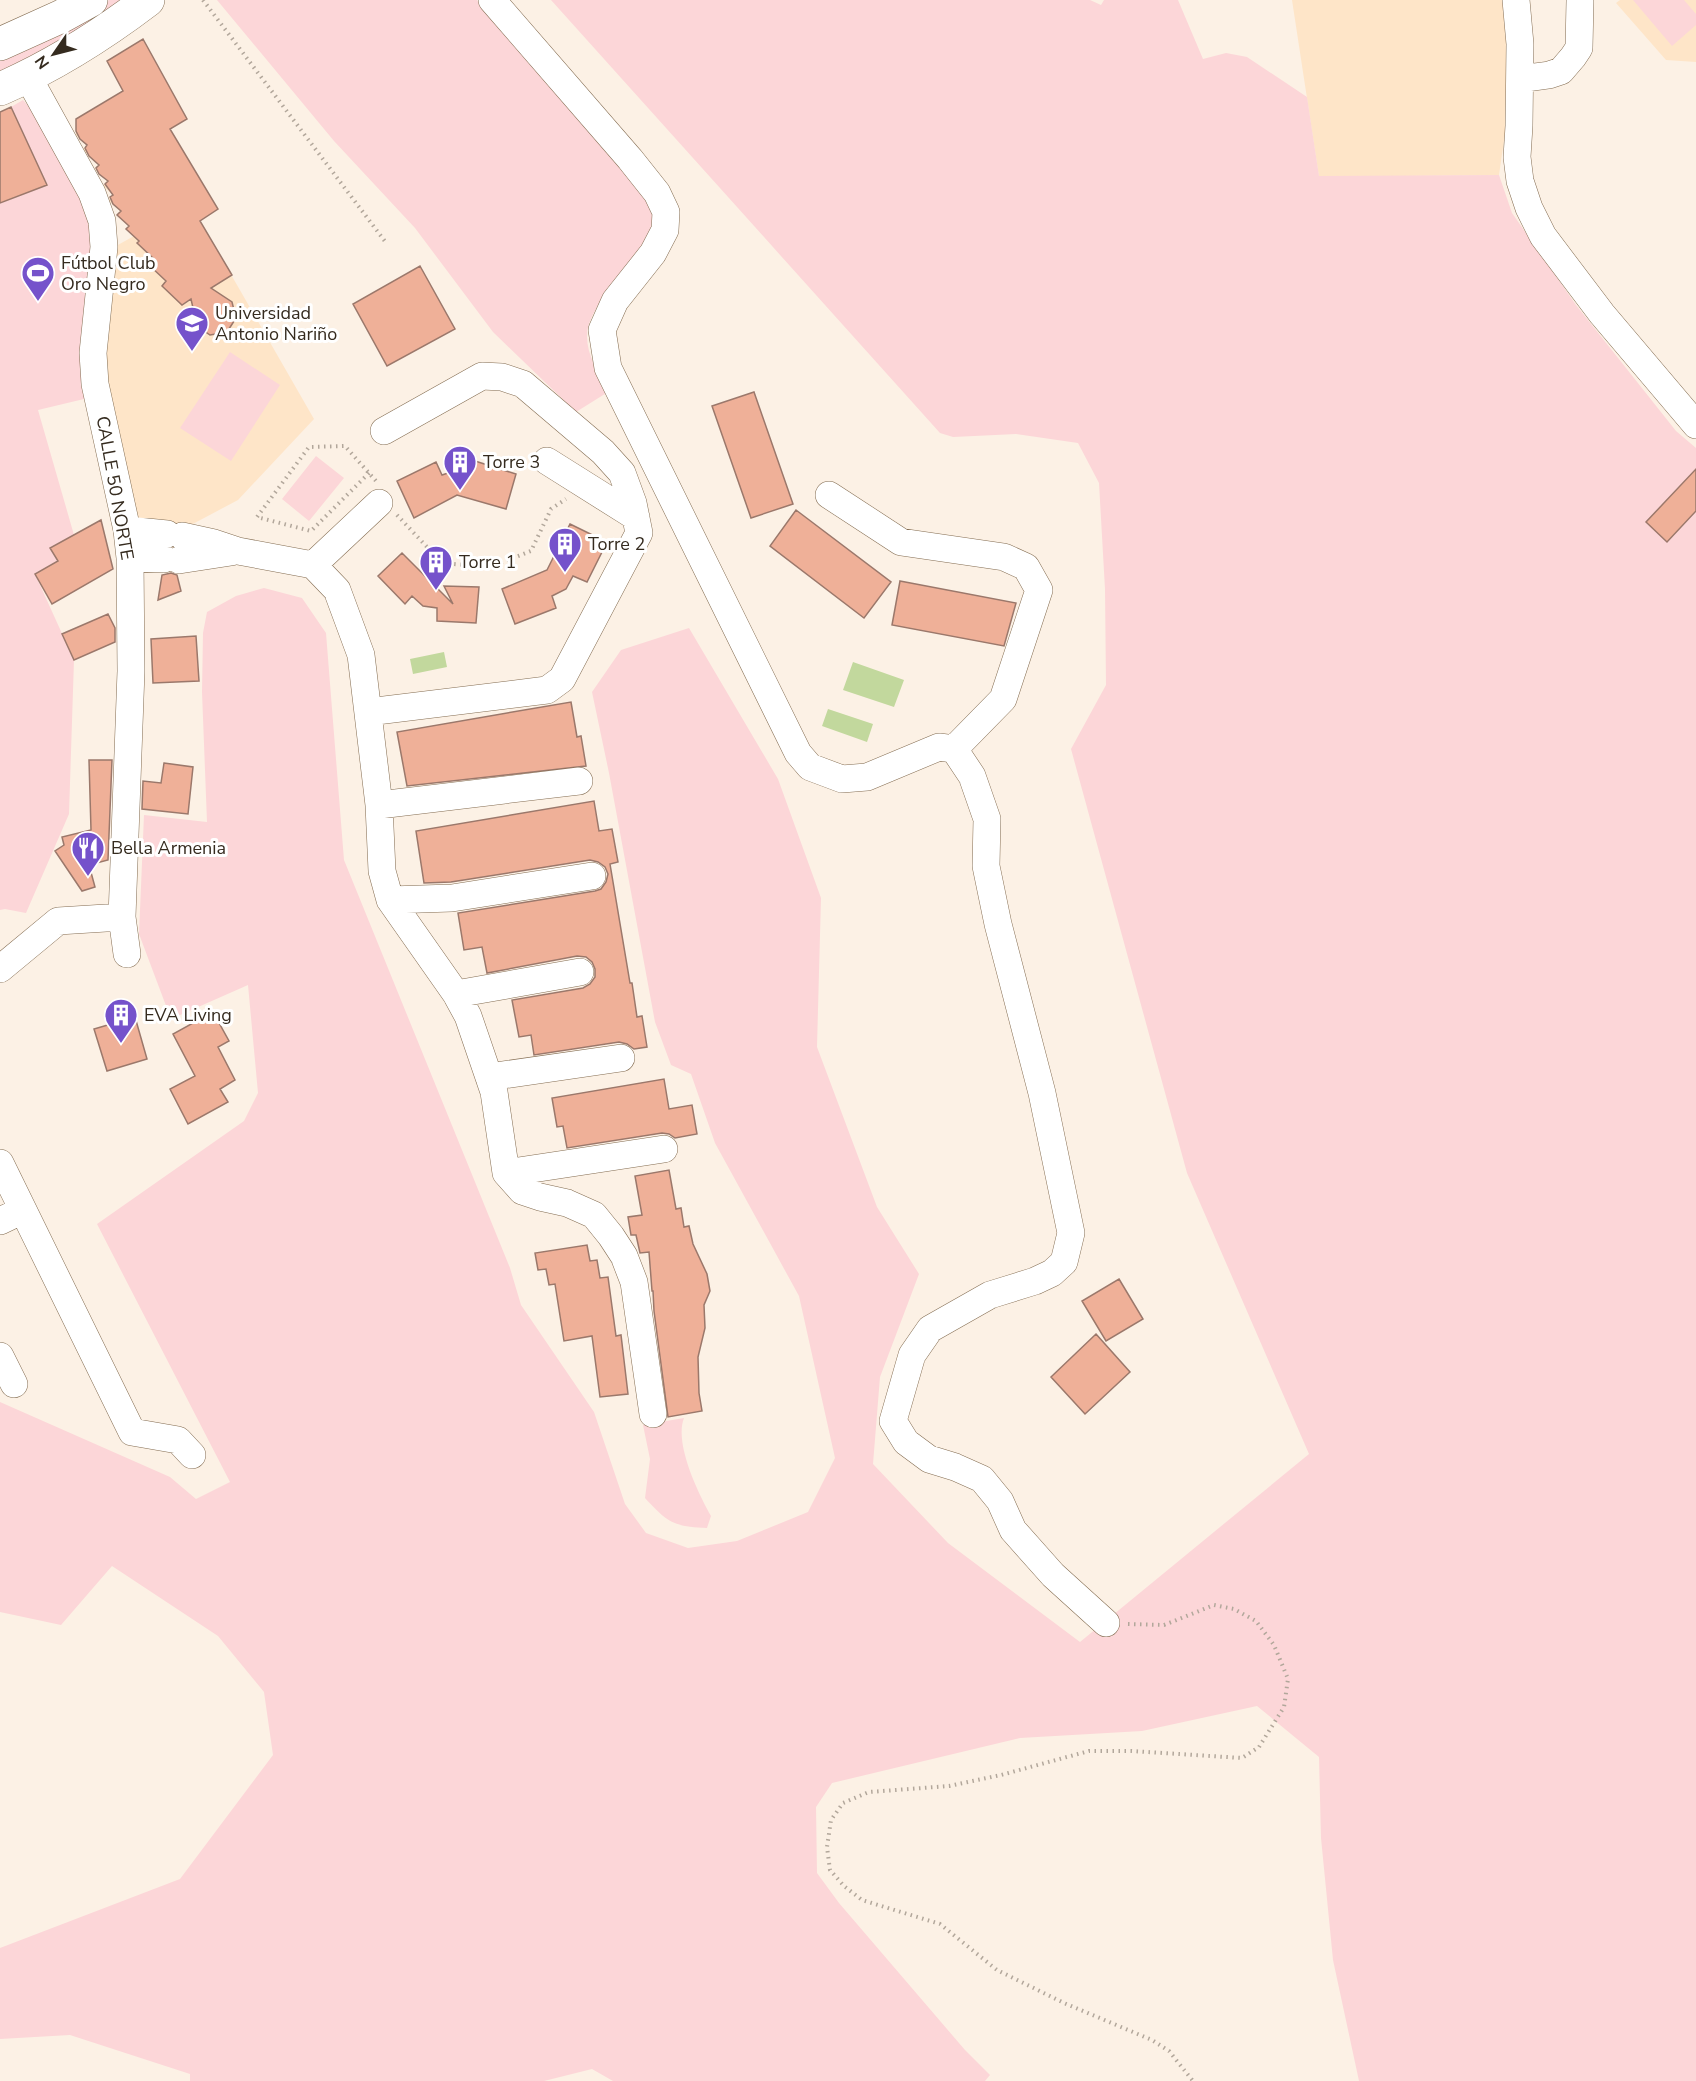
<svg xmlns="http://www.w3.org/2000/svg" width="1696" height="2081" font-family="'Nunito Sans',sans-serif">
  <rect width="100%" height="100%" fill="#fcf1e5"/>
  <!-- built -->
  <path fill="#fee5c8" d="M1292,0h211l4,49 -2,84 -6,42 -180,2z
    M1620,0h76v62l-30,-2 -50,-57z
    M123,91l33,53 158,275 -76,81 -49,26 -63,-8 -19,-114v-153l27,-15 -8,-7 3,-3 -12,-11 3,-4 -12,-11 5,-5 -10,-9 4,-5 -12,-12 4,-5 -16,-14 4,-5 -11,-10v-16z"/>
  <!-- green -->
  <path fill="#fcd6d8" d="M109,0h22l-131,78v-21l64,-28z
    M217,0h260l168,198c3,5 7,11 8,17 6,26 -66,84 -66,121 0,20 12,38 21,56l-32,20 -83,-80 -78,-104 -81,-87z
    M551,0h539l11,5 3,-5h74l25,59 23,-6 21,4 60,40 12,79 180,-1 13,38 64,92 100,126 20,17v1633h-337l-26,-121 -12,-122 -2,-81 -62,-51 -115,25 -122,7 -188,45 -16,24 1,66 22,30 126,147 25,25 -5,6h-372l-21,-12 -48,12h-354v-7l-120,-39 -70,4v-91l180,-69 93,-124 -9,-63 -46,-56 -106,-70 -51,59 -61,-13v-210l170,75 26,22 34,-17 -133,-258 147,-103 14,-28 -10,-108 -77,34 -32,-85 5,-119 63,7 -5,-130 1,-59 4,-21 29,-16 28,-8 38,10 24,35 18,227 166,408 11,37 73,107 31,92 21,29 42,15 49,-7 71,-29 27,-54 -36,-162 -84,-153 -24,-69 -20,-9 -16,-43 -46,-249 -17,-81 29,-42 68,-22 89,151 43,119 -4,149 60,160 42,67 -39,103 -7,87 75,79 132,99 229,-188 -122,-281 -116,-424 35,-64 -1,-96 -6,-106 -21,-40 -62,-9 -63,3 -13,-4z
    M1633,0h51l12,14v11l-24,21z
    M23,100l7,8 48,76 14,50 3,150 -11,15 -46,11 36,125 -24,13 8,13 -23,13 39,86 -5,154 -43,99 -21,-4 -5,1v-707l47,-18 -36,-78z
    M230,352l50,33 -49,76 -51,-33z
    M316,456l28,22 -35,43 -27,-22z
    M684,1418c-10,25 14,75 27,98l-4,12c-33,-1 -40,-6 -62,-30l5,-39 -7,-34z"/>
  <!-- water -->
  <path fill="#c2d89d" d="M444,652l3,15 -34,7 -3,-15z
    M853,662l51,18 -10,27 -51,-17z
    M828,709l45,15 -6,18 -45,-16z"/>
  <!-- building -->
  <path fill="#efb098" stroke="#9b786b" stroke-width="1.5" d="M143,39l44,80 -17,10 48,80 -18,12 32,54 -21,13 21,14 4,16 -9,14 -17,3 -13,-9 -6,-27 -9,6 -20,-19 4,-5 -17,-16 5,-6 -17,-16 2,-2 -13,-12 3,-3 -12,-11 4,-4 -8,-7 -3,-7 3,-2 -8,-11 3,-3 -9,-7 -3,-6 3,-3 -10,-9 -4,-8 2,-3 -7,-6 -4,-8v-12l47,-28 -16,-30z
    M11,107l36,78 -47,18v-91z
    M420,266l35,63 -68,37 -34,-62z
    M754,392l39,112 -42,14 -39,-112z
    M475,461l41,13 -10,35 -49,-14 -43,23 -17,-37 39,-19 6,13 15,-5 15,3z
    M1696,469v42l-29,31 -21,-20z
    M796,510l95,72 -27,36 -94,-72z
    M101,520l12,49 -61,35 -17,-30 23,-13 -8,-13z
    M570,524l37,18 -20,40 -14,-6 -7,13 -14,7 4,12 -41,16 -13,-35 45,-19z
    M402,553l51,51 -9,-18 35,1 -3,36 -39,-2v-13l-14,-2 -11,-10 -7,8 -27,-28z
    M171,573l6,2 4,16 -23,9 4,-25z
    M900,581l116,22 -12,43 -112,-21z
    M108,614l7,14v14l-41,18 -12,-26z
    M196,636l3,45 -46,2 -2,-44z
    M571,702l6,35 4,-1 5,30 -179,20 -10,-54z
    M89,760h23l-4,100 -19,5 6,22 -13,4 -27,-40 9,-6 -2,-8 29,-7z
    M164,763l29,4 -5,47 -46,-5 1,-28 18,2z
    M594,801l5,30 13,-2 6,33 -8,2 20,119h2l5,34 5,-1 5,31 -13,2 -7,-5 -8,-2 -85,13 -3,-20 -12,2 -7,-37 71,-12 7,-4 5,-7v-8l-3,-7 -6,-5 -9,-1 -90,17 -5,-26 -18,3 -6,-37 137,-22 6,-2 5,-7 2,-8 -3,-7 -7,-5 -8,-2 -139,22 -27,1 -8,-52z
    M213,1012l16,29 -11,6 17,33 -15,9 8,13 -40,22 -18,-35 25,-13 -22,-42z
    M135,1017l12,42 -40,12 -13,-42z
    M664,1079l5,30 23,-4 5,29 -22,4 -6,-4 -7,-1 -95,15 -4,-22 -6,1 -5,-29z
    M669,1170l7,39 5,-1 3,19 5,-1 4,18 14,30 3,17 -6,14 1,23 -7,29 1,36 3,18 -34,6 -14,-106 -1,-20h-1l-3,-39 -9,1 -4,-18h-5l-3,-18 14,-2 -7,-39z
    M587,1245l3,16 7,-1 3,18 8,-1 8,59 5,-1 7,59 -28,3 -8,-61 -28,5 -9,-57 -6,1 -3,-16 -8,1 -3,-17z
    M1119,1279l24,40 -37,22 -24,-40z
    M1096,1334l34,38 -45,42 -34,-37z"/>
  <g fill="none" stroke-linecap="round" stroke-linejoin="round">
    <defs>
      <path id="minor" d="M492,0l138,159 27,34 9,19 -1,18 -12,23 -38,48 -13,29 6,38 190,385 12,14 32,12 25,-2 72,-30 15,2
        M1516,0l4,44 -1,82 -2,31 3,24 9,27 14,28 59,78 94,111
        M28,77l64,116 10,28 2,26 -11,106 2,31 32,146 3,28 1,113 -9,246 5,37
        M1520,79l29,-4 12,-4 12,-14 6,-9 1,-47
        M547,461l89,56
        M829,495l72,47 103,15 22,10 13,23 -36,109 -49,50
        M127,530l40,4
        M182,536l32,7 24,8 75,14 24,25 24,65 18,150 3,66 8,29 66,94 12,22 26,76 12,81 16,18 18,6 27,6 27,12 17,21 13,20 10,26 19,132
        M130,558l34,1
        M179,560l52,-8
        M313,565l66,-62
        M368,712l179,-22 15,-11 77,-146 -6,-30 -11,-30 -19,-21 -80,-68 -21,-7 -20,-1 -98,55
        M954,749l18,27 15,43 -1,47 12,58 44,169 29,140 -7,29 -12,11 -17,8 -45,14 -60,34 -18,26 -19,66 13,21 23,17 26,8 27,12 18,22 13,29 40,45 53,48
        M379,805l200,-24
        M390,900l62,-2 140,-22
        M0,969l58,-48 64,-4
        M456,994l124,-22
        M489,1077l132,-19
        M0,1163l132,269 46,8 14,15
        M506,1173l158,-24
        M0,1221l23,-11
        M0,1356l14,28"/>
      <path id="major" d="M0,44l62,-28 29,-16
        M0,89c53,-23 102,-54 148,-89"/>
    </defs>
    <!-- minor casing -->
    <use href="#minor" stroke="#846d52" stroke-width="28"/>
    <!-- major casing -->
    <use href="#major" stroke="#846d52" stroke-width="34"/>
    <!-- path -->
    <path stroke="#b2a79b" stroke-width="4" stroke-dasharray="1.5 4.5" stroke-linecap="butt" d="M203,0l184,244
      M369,473l-58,58 -54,-14 52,-70 36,-1 31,35
      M397,515l45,48 48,4 41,-16 20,-42 15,-10
      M1128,1624l36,1 50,-20 20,4 22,12 18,24 14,34 -4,28 -25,40 -17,11 -111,-7h-42l-88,24 -52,11 -80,6 -26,11 -12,17 -4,27 3,23 14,16 18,14 78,24 57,46 67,33 88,37 17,11 24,30"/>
    <!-- minor -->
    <use href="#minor" stroke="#fff" stroke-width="27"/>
    <!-- major -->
    <use href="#major" stroke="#fff" stroke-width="33"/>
  </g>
  <!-- icons -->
  <defs>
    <symbol id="stadium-pin" viewBox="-11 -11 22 30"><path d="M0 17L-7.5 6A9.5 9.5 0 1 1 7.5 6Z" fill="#7552cb" stroke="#fff"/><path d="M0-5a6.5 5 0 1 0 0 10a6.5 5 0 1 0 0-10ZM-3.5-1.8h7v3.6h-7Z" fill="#fff"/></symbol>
    <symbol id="university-pin" viewBox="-11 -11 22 30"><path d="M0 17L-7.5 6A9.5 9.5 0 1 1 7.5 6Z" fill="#7552cb" stroke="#fff"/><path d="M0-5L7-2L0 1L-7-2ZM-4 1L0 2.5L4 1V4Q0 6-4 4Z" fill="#fff"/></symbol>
    <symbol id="building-pin" viewBox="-11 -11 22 30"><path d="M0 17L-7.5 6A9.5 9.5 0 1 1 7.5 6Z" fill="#7552cb" stroke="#fff"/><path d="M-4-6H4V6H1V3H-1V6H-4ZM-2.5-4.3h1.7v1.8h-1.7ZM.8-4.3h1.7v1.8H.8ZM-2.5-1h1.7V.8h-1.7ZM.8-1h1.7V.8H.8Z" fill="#fff"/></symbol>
    <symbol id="restaurant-pin" viewBox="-11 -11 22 30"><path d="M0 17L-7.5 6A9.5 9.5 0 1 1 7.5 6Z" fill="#7552cb" stroke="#fff"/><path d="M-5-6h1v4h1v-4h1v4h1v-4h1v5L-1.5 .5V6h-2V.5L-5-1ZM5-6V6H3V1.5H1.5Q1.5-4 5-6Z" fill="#fff"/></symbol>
  </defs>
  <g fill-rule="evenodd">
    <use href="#stadium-pin" x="19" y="254" width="38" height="52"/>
    <use href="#university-pin" x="173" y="304" width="38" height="52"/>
    <use href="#building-pin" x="441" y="443" width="38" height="52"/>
    <use href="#building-pin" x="546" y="525" width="38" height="52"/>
    <use href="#building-pin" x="417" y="543" width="38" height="52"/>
    <use href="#restaurant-pin" x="69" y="829" width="38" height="52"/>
    <use href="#building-pin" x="102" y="996" width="38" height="52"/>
  </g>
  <g text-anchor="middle" stroke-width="6" stroke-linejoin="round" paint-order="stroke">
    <!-- poi labels -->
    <g font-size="18" fill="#352b1f" stroke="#fff" text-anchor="start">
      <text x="61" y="269">Fútbol Club<tspan x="61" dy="21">Oro Negro</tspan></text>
      <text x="215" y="319">Universidad<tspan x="215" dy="21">Antonio Nariño</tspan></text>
      <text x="483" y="468">Torre 3</text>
      <text x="588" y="550">Torre 2</text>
      <text x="459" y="568">Torre 1</text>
      <text x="111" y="854">Bella Armenia</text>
      <text x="144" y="1021">EVA Living</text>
    </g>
    <!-- street labels -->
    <g font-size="18" fill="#352b1f" stroke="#fff">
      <text transform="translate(115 488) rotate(80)" y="6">CALLE 50 NORTE</text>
    </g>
  </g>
  <!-- north arrow -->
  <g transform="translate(54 54) rotate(235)" stroke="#ffffff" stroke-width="4.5" paint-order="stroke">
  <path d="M0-4.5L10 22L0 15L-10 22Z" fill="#352b1f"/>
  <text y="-9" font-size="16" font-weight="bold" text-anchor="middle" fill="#352b1f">N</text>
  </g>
</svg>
